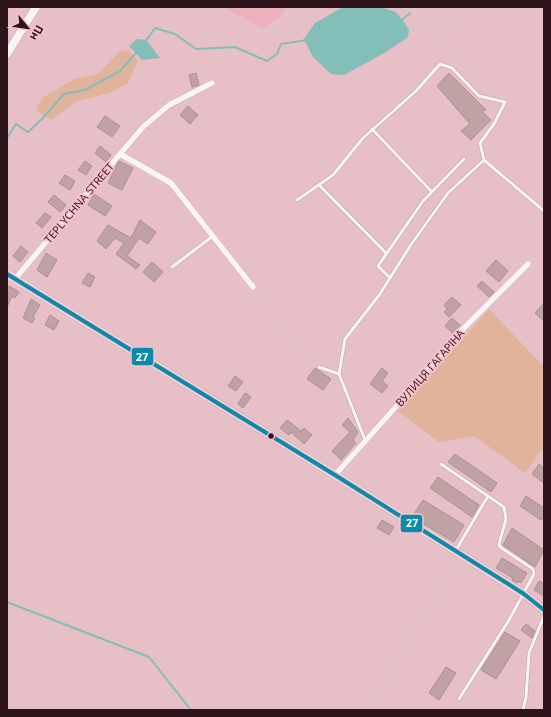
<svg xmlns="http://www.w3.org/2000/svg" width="551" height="717" font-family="'Open Sans',sans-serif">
  <rect width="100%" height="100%" fill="#e6bfc7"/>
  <!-- built -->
  <path fill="#edb1bd" d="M222,7h65l-9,11 -16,11z"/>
  <!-- green -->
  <path fill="#e2b39b" d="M129,50l9,11 -10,22 -18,10 -33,8 -26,19 -15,-10 6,-12 32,-19 24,-5 22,-23z
    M489,309l55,58v80l-19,26 -51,-37 -35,6 -41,-31z"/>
  <!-- water -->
  <path fill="#83beb8" d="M343,7h37l16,5 13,17 -1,8 -22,15 -42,23 -13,-1 -18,-17 -9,-18 11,-16z
    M137,39l9,1 14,18 -18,2 -13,-14z"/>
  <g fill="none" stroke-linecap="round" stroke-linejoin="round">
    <!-- stream -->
    <path stroke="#83beb8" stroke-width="2" d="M401,21l9,-8
      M145,42l10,-14 20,6 21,15 39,-2 32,14 10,-7 4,-10 26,-4
      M7,138l9,-14 12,8 13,-12 23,-26 21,-4 35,-19 17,-19
      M7,602l142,55 42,53"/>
  </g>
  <!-- building -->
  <path fill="#c0a2a4" stroke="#ad9092" d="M196,73l3,12 -7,2 -3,-12z
    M449,73l37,37 -4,1 9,9 -20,20 -10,-9 9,-7 -33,-38z
    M188,106l10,9 -8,9 -10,-9z
    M105,116l15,10 -8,11 -15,-10z
    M100,146l11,9 -5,7 -11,-9z
    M85,161l7,5 -6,9 -8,-5z
    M119,161l14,7 -11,22 -14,-7z
    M65,175l10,6 -5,9 -11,-7z
    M94,194l18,12 -7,10 -17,-11z
    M54,195l12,10 -6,7 -12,-10z
    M45,213l6,4 -9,11 -6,-5z
    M140,220l16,12 -8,12 -9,-6 -12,18 13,9 -4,4 -20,-15 8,-11 -9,-5 -9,11 -9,-8 11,-16 23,13z
    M21,246l7,6 -8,10 -7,-6z
    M46,253l11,7 -10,17 -10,-7z
    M496,260l12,11 -9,11 -13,-11z
    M152,262l11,10 -9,10 -11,-10z
    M88,273l7,4 -5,10 -8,-4z
    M482,281l12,11 -5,5 -12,-11z
    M9,286l10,6 -4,6 -3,-2 -5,11v-18z
    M452,297l9,8 -12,12 -5,-5 3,-3 -3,-4z
    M31,299l9,6 -7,12 2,1 -3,5 -9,-5z
    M544,303v18l-9,-8z
    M50,315l9,6 -5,9 -9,-5z
    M452,318l8,7 -8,8 -7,-7z
    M315,368l16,11 -8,11 -16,-11z
    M382,368l6,5 -6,8 6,5 -6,7 -12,-9z
    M235,376l8,6 -7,9 -8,-5z
    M245,393l6,4 -8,11 -5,-4z
    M348,418l10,14 -5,8 3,3 -15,17 -9,-9 18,-19 -8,-7z
    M287,420l14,11 3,-3 8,7 -8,9 -13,-12 -2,3 -9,-7z
    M455,454l42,29 -6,9 -43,-30z
    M539,464l5,4v15l-12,-9z
    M438,477l41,28 -7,12 -42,-29z
    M526,496l18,12v8l-3,4 -21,-14z
    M423,500l41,25 -10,17 -42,-25z
    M382,520l12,7 -5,8 -12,-7z
    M512,528l32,22 -9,17 -32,-22z
    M502,558l25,15 -6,10 -3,-2 -1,2 -5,-3 1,-2 -17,-10z
    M539,581l5,3v12l-10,-6z
    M526,624l9,7 -3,7 -11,-8z
    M505,632l15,9 -24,38 -15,-9z
    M446,667l10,6 -17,27 -10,-7z"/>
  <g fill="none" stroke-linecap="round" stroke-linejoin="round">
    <defs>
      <path id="lane" d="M372,129l60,63
        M319,185l67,68
        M297,200l36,-25 30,-37 53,-47 24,-27 12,4 27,28 26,6 -11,22 -14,19 4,17
        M172,267l41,-31
        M390,278l-12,-12 45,-65 41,-42
        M319,367l20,7 26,66
        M339,374l6,-35 35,-45 30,-48 38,-53 36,-33 60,51
        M441,464l63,43 2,12 -7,25 1,3 33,22 1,5 -25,46 -50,79
        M456,550l32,-54
        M523,710l3,-13 3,-44 15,-37"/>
      <path id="street" d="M120,154l23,-27 26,-22 43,-22
        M15,279l105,-125 51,29 82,104
        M335,475l83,-93 33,-41 77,-77"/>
      <path id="secondary" d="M7,54l29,-47
        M7,274l328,201 189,119 20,16"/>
    </defs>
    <!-- lane casing -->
    <use href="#lane" stroke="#bea0a7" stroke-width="4"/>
    <!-- street casing -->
    <use href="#street" stroke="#bea0a7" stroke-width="6"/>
    <!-- secondary casing -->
    <use href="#secondary" stroke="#bea0a7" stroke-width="9"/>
    <!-- path -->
    <path stroke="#daced0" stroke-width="1" stroke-dasharray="3 2" stroke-linecap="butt" d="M222,7l40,22 31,5 23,-27
      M410,7l22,19 41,-19
      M432,26l10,17 24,25 13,9 14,18
      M258,292l58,72
      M365,710l91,-150"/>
    <!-- lane -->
    <use href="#lane" stroke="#fbf5f7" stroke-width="3"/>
    <!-- street -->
    <use href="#street" stroke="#fbf5f7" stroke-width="5.5"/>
    <!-- secondary -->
    <use href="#secondary" stroke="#fbf5f7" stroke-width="8"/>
    <defs>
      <path id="bus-1" d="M7,274l328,201 189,119 20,16"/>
    </defs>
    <!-- bus-1 casing -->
    <use href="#bus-1" stroke="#fac1cc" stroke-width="7"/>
    <!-- bus-1 -->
    <use href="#bus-1" stroke="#098baa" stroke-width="4"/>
  </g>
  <!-- markers -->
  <circle fill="#2e151b" stroke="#fac1cc" stroke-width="1.5" cx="271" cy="436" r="3.5"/>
  <g text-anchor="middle" stroke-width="3.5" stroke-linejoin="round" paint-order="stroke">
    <!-- street labels -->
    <g font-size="11" fill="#2e151b" stroke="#fac1cc">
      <text transform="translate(79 203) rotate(-50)" y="4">TEPLYCHNA STREET</text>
      <text transform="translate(430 368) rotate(-49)" y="4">ВУЛИЦЯ ГАГАРІНА</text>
    </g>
  </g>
  <g stroke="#fac1cc" stroke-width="1.5">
    <rect x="131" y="347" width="23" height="19" rx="4" fill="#098baa"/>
    <rect x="400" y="514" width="23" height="19" rx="4" fill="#098baa"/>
  </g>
  <g font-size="11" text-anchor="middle" font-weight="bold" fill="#fff">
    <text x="142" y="361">27</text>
    <text x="412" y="527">27</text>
  </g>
  <!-- border -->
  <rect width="551" height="717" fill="none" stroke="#2e151b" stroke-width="16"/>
  <!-- north arrow -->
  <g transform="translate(28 28) rotate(119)" stroke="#fac1cc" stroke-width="3" paint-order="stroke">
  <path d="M0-3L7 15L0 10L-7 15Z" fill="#2e151b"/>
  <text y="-6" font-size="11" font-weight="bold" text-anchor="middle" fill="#2e151b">Пн</text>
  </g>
</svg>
